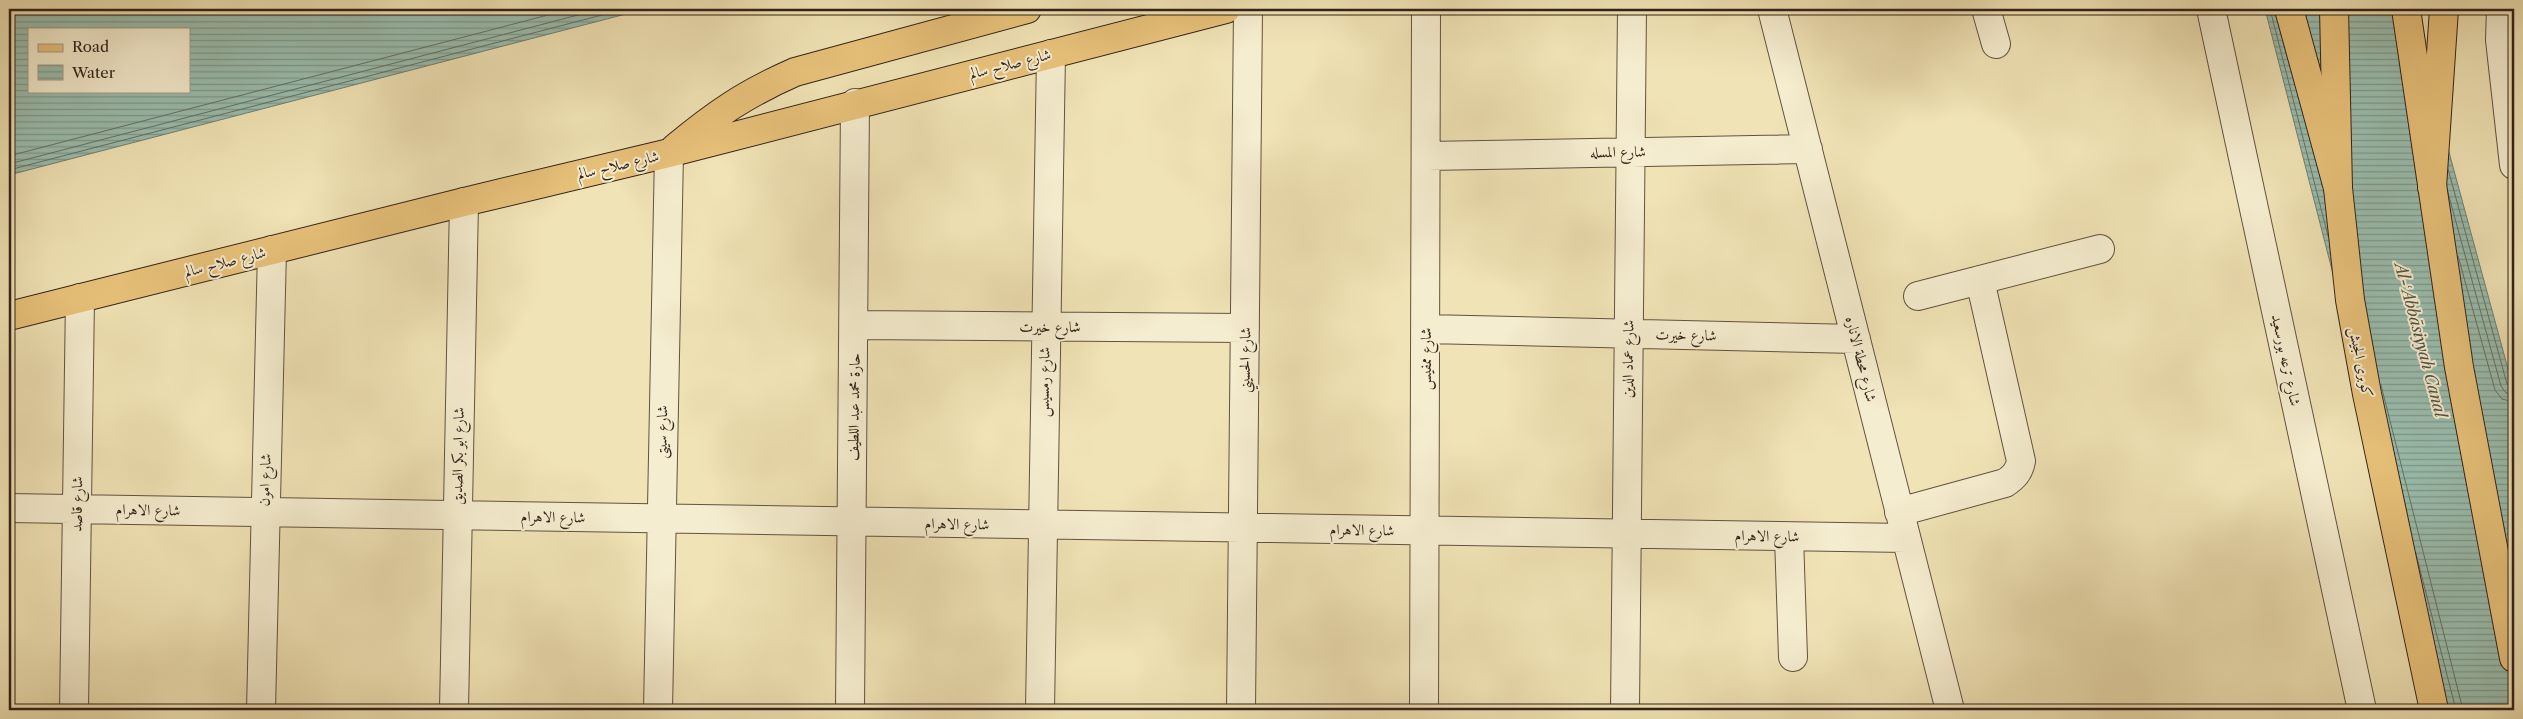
<svg xmlns="http://www.w3.org/2000/svg" width="2523" height="719" font-family="'Libre Caslon Text',Amiri,serif">
  <defs>
    <pattern id="water-rules" width="6" height="5" patternUnits="userSpaceOnUse" patternTransform="scale(1.25)"><rect width="6" height="5" fill="#9abeaf"/><path d="M0 2.5h6" fill="none" stroke="#7e9a8e"/></pattern>
  </defs>
  <rect width="100%" height="100%" fill="#f0e3b5"/>
  <filter id="stains"><feTurbulence type="fractalNoise" baseFrequency=".004" numOctaves="4"/><feColorMatrix values="0 0 0 0 .2 0 0 0 0 .09 0 0 0 0 .02 0 0 0 .5 -.17"/></filter>
  <radialGradient id="worn" r=".72"><stop offset=".6" stop-color="#630" stop-opacity="0"/><stop offset="1" stop-color="#630" stop-opacity=".3"/></radialGradient>
  <!-- water -->
  <path fill="url(#water-rules)" stroke="#708073" fill-rule="evenodd" d="M9,9h636l-636,166zM29,29h160v62h-160z
    M2265,9h145l104,382v319h-69z"/>
  <g fill="none" stroke-linecap="round" stroke-linejoin="round">
    <!-- shore -->
    <path stroke="#667064" stroke-width="1" d="M2270,9l58,227
      M9,156l562,-147
      M9,164l592,-155
      M2448,169l59,215 7,4
      M9,170l616,-161
      M2448,193l53,193 5,7 8,2
      M2458,256l37,134 7,9 12,3
      M2381,385l82,325
      M2416,554l40,156"/>
    <defs>
      <path id="minor" d="M1772,9l178,701
        M1986,9l10,35
        M2211,9l151,701
        M2501,9l-1,31 14,125
        M1427,156l381,-7
        M1918,296l182,-47
        M855,325l390,3
        M1426,329l430,10
        M9,508l1897,30
        M1899,512l106,-29c9,-6 14,-11 16,-22l-41,-181
        M1789,537l4,120
        M74,710l6,-412
        M261,710l11,-460
        M454,710l10,-508
        M658,710l11,-557
        M850,710l5,-607
        M1040,710l11,-656
        M1241,710l7,-701
        M1424,710l2,-701
        M1625,710l7,-701"/>
      <path id="major" d="M2334,9l4,179 12,112 17,94 67,316
        M2406,9l53,358 55,291"/>
      <path id="highway" d="M2289,9l49,179
        M675,148c41,-34 70,-54 120,-76l232,-63
        M2432,187l12,-178
        M9,316l455,-114 205,-49 557,-144"/>
    </defs>
    <!-- minor casing -->
    <use href="#minor" stroke="#625241" stroke-width="30"/>
    <!-- major casing -->
    <use href="#major" stroke="#32221a" stroke-width="30"/>
    <!-- highway casing -->
    <use href="#highway" stroke="#32221a" stroke-width="30"/>
    <!-- minor -->
    <use href="#minor" stroke="#f5edcf" stroke-width="28"/>
    <!-- major -->
    <use href="#major" stroke="#e8c27a" stroke-width="28"/>
    <!-- highway -->
    <use href="#highway" stroke="#e8c27a" stroke-width="28"/>
  </g>
  <g text-anchor="middle" stroke-width="4" stroke-linejoin="round" paint-order="stroke">
    <!-- street labels -->
    <g font-size="15" fill="#32221a" stroke="#f5edcf">
      <text transform="translate(1010 64) rotate(-14)" y="5">شارع صلاح سالم</text>
      <text transform="translate(1618 152) rotate(-1)" y="5">شارع المسله</text>
      <text transform="translate(618 165) rotate(-13)" y="5">شارع صلاح سالم</text>
      <text transform="translate(225 262) rotate(-14)" y="5">شارع صلاح سالم</text>
      <text x="1050" y="332">شارع خيرت</text>
      <text transform="translate(1686 335) rotate(1)" y="5">شارع خيرت</text>
      <text transform="translate(1426 359) rotate(-90)" y="5">شارع ممفيس</text>
      <text transform="translate(1628 359) rotate(-89)" y="5">شارع عماد الدين</text>
      <text transform="translate(1861 359) rotate(76)" y="5">شارع محطة الاناره</text>
      <text transform="translate(1245 360) rotate(-89)" y="5">شارع الحسيني</text>
      <text transform="translate(2286 360) rotate(78)" y="5">شارع ترعه بورسعيد</text>
      <text transform="translate(2361 362) rotate(79)" y="5">كوبرى الجيش</text>
      <text transform="translate(1044 382) rotate(-89)" y="5">شارع رمسيس</text>
      <text transform="translate(854 407) rotate(-89)" y="5">حارة محمد عبد اللطيف</text>
      <text transform="translate(662 432) rotate(-89)" y="5">شارع سيتى</text>
      <text transform="translate(458 456) rotate(-89)" y="5">شارع ابو بكر الصديق</text>
      <text transform="translate(265 480) rotate(-88)" y="5">شارع امون</text>
      <text transform="translate(77 504) rotate(-89)" y="5">شارع قاصد</text>
      <text transform="translate(148 510) rotate(1)" y="5">شارع الاهرام</text>
      <text transform="translate(553 517) rotate(1)" y="5">شارع الاهرام</text>
      <text transform="translate(957 524) rotate(1)" y="5">شارع الاهرام</text>
      <text transform="translate(1362 530) rotate(1)" y="5">شارع الاهرام</text>
      <text transform="translate(1767 536) rotate(1)" y="5">شارع الاهرام</text>
    </g>
    <!-- water labels -->
    <g font-size="16" font-style="italic" fill="#515147" stroke="#f5edcf">
      <text transform="translate(2421 340) rotate(75)" y="6">Al-ʿAbbāsiyyah Canal</text>
    </g>
  </g>
  <!-- margin -->
  <rect width="2523" height="719" fill="none" stroke="#f0e3b5" stroke-width="30"/>
  <rect x="10" y="10" width="2503" height="699" fill="none" stroke="#32221a" stroke-width="2.5"/>
  <rect x="15" y="15" width="2493" height="689" fill="none" stroke="#32221a"/>
  <!-- legend -->
  <rect x="28" y="28" width="162" height="65" fill="#f5edcf" stroke="#a79c87"/>
  <rect x="38" y="44" width="25" height="8" fill="#e8c27a" stroke="#a79c87"/>
  <text x="72" y="52" font-size="15" fill="#32221a">Road</text>
  <rect x="38" y="65" width="25" height="15" fill="url(#water-rules)" stroke="#a79c87"/>
  <text x="72" y="78" font-size="15" fill="#32221a">Water</text>
  <rect width="100%" height="100%" filter="url(#stains)"/>
  <rect width="100%" height="100%" fill="url(#worn)"/>
</svg>
